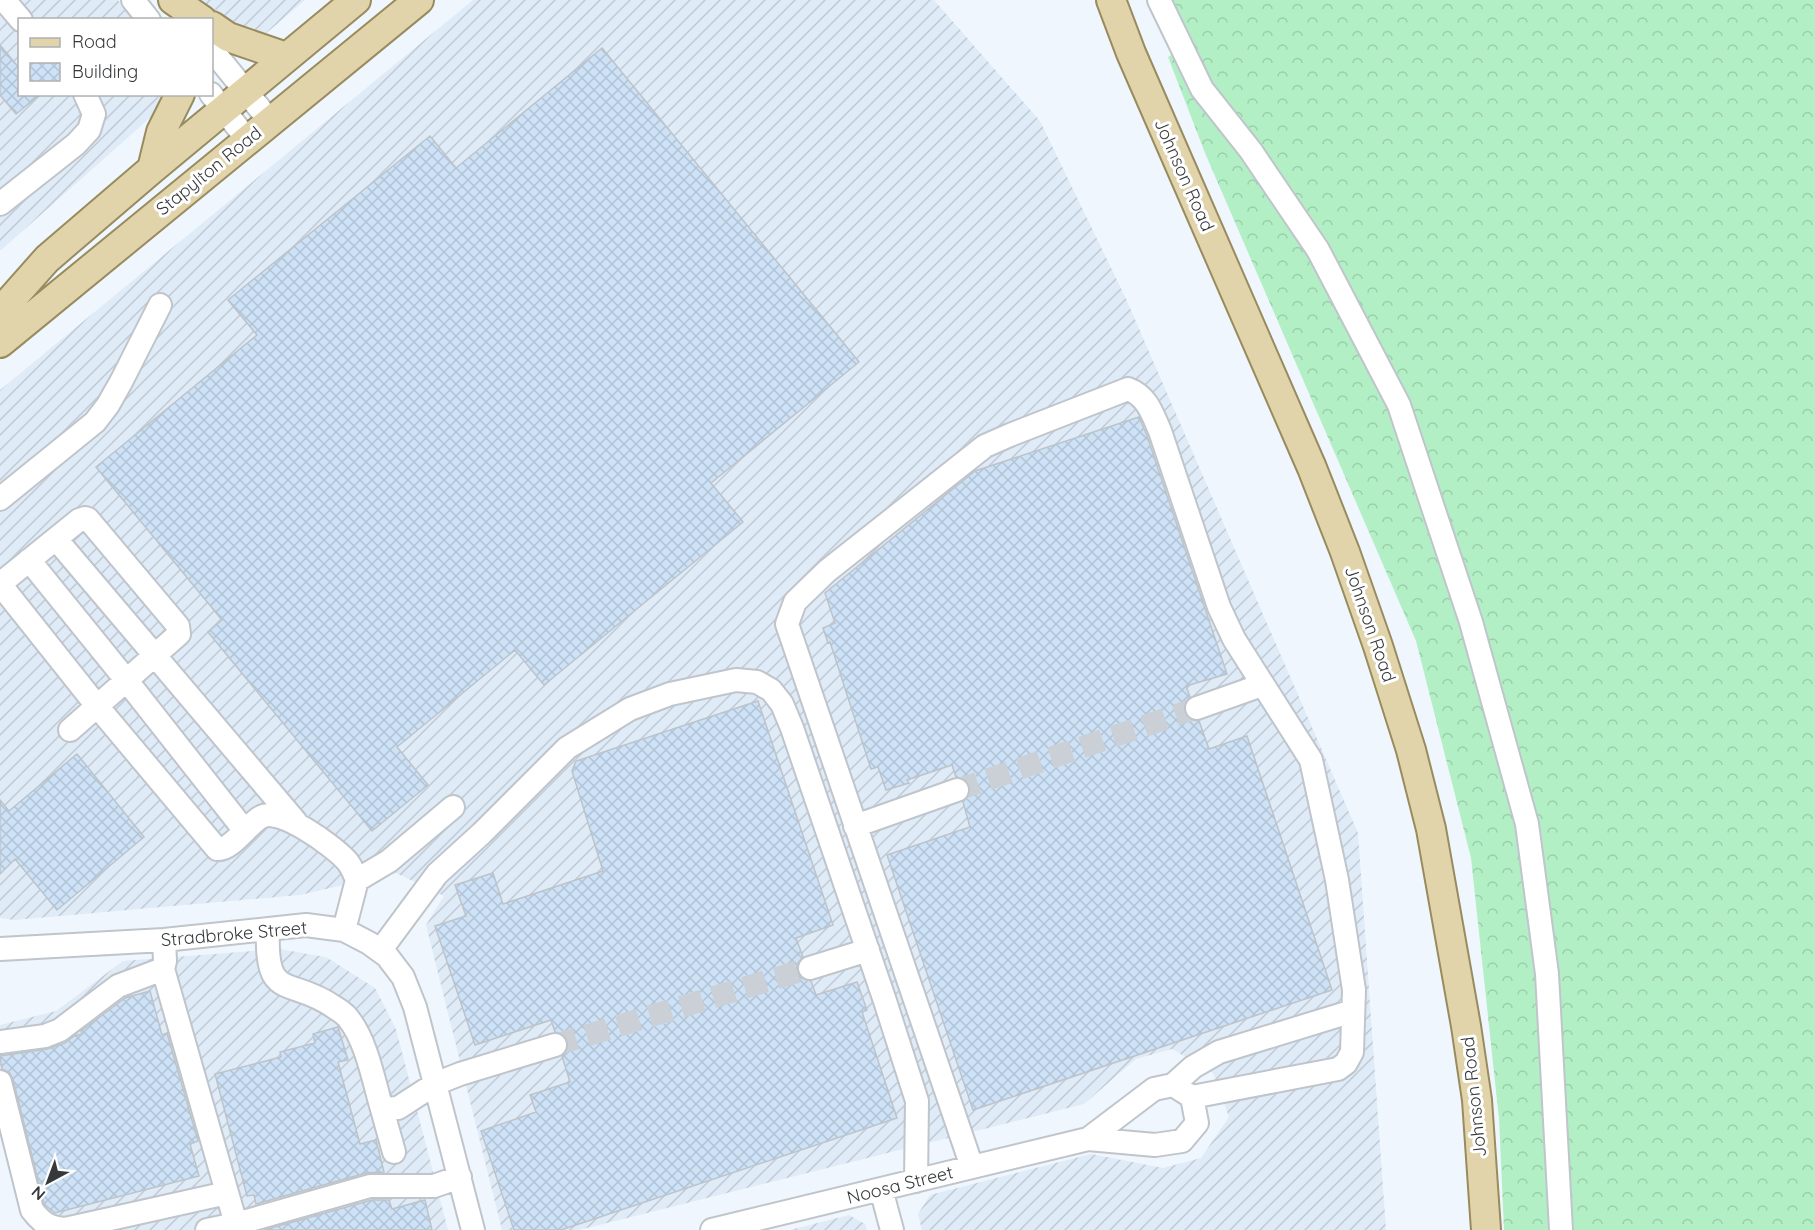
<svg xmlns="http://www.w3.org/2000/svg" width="1815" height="1230" font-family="Quicksand,sans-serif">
  <defs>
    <pattern id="industrial-furrows" width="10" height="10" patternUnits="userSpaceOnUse" patternTransform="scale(1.5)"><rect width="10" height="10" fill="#dfebf7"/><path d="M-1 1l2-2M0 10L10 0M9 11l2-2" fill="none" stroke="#c0cad5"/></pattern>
    <pattern id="forest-crowns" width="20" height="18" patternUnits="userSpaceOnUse" patternTransform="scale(1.5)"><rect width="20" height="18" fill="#b3efc5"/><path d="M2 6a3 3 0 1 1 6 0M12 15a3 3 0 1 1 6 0" fill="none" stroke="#9bceaa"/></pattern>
    <pattern id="building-cross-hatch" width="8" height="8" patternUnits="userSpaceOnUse" patternTransform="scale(1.5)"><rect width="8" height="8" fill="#cde2f6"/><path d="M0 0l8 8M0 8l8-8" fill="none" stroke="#b1c3d4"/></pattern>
  </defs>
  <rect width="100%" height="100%" fill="#f0f6fd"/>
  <!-- industrial -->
  <path fill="url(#industrial-furrows)" d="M0,0h118l16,19 -114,1v74l145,1 -5,14 -160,142z
    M201,0h104l-42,36 -50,-22z
    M473,0h461l106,121 87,180 231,532 28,397h-464l-4,-16 12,-19 161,-41 72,14 38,-10 28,-41 -16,-44 -41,-24 -36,10 -52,45 -505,126h-77l-76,-305 18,-29 -48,-23 -96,22 -286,25 -14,-2v-528z
    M279,949l47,8 49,31 21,41 52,201h-415l-33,-127v-78l56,-14 67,-50z
    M849,1215l16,9 2,6h-77z"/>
  <!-- forest -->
  <path fill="url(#forest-crowns)" d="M1167,0h648v1230h-311l-5,-111 -28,-261 -55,-217 -211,-488 -37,-96 19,-11z"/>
  <!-- building -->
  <path fill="url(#building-cross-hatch)" stroke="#bdc3c9" stroke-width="1.5" d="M0,45l20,24v25h21l-25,20 -16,-19z
    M602,48l257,314 -148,121 32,39 -199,163 -29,-35 -118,97 31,38 -56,46 -164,-199 14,-12 -126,-153 161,-132 -29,-35 202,-164 26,32z
    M1139,417l8,19 80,238 -41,12 4,11 -6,8v7l5,7 10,2 10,28 38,-13 85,254 -359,120 -86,-255 83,-28 -7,-25 7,-9v-7l-5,-7 -9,-2 -4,-12 -45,15 2,3 -23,7 -8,-23 -7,2 -41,-127 -2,1 -5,-15 12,-5 -10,-30 150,-122z
    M758,701l75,224 -37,13 7,19 -6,7v9l4,5 10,3 5,14 41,-13 10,28 -5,2 35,106 -336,112h-47l-33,-99 55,-19 -6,-17 40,-13 -8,-26 6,-7v-7l-4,-7 -9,-3 -4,-12 -76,25 -40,-119 31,-10 -11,-31 38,-12 10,31 100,-33 -31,-100 4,-10z
    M77,754l67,83 -87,73 -42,-51 -15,15v-74l9,11z
    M150,991l12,44 5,-2 31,108 -8,3 9,32 -144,37 -11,-9 -31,-125 -4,-7 -7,-3 -2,-13 47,-7 18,-6 9,-7 8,-2 -1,-3 44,-33z
    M338,1027l10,33 -10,2 22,82 16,-4 8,32 -18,1 -110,31 -2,-9 -7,1 -32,-122 66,-17 -1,-5 35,-9 -2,-9z
    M372,1200h17l3,9 33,-9 7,30h-168z"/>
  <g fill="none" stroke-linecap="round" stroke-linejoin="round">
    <!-- minor-tunnel -->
    <path stroke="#cbd0d6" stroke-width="22" stroke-dasharray="22 11" stroke-linecap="butt" d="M957,790l240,-82
      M555,1045l255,-77"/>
    <defs>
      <path id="minor" d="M4,0l17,20
        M133,0l16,20
        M1159,0l43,89 49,62 67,99 81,155 72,217 56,202 20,150 14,256
        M212,50l58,71
        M211,94l36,45
        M0,204l76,-60 13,-14 5,-16 -9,-20
        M0,499l95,-77 13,-17 13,-23 39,-77
        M56,539l240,283
        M29,560l98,121 118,150
        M0,584l97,122 120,143c14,2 31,-25 44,-32 18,-11 72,29 85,43 5,5 8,13 11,20
        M0,584l79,-64 6,-2 3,1 90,107 1,8 -109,96
        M1197,708l65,-23
        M855,826l102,-36
        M268,930c-3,73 22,46 66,77 5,3 10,6 14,11 19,24 25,61 34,91
        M344,930l13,-50 32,-19 64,-54
        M164,940l1,21 -2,8 73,255 134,-38h64l26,-9
        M0,949l164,-9 142,-15 38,5 25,13 18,13 16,21 12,30 58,223
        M380,951l57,-77 45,-41 85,-85 63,-39 40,-15 66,-14 21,2 14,8 11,14 10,24 93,273 32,100 -1,80
        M810,968l58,-18
        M0,1042l45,-6 15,-6 58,-44 45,-17
        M0,1082l32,128c10,13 17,18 33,19l162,-36
        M1173,1085l20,-18 26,-15 134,-41
        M394,1152l-12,-43 16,-1 37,-24 25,-10 95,-29
        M972,1167l-185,-543 8,-22 32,-31 158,-125 25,-11 118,-46c19,7 24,24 32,42l59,176 15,32 77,121 26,120 17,110 -2,62 -6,11 -8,6 -146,28
        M881,1189l11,41
        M207,1230l29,-6
        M712,1230l376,-91 67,6 27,-4 15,-18 -5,-26 -19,-12 -19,4 -66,50"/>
      <path id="major" d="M173,0l29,20
        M1111,0l20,53 181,415 33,84 33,94 33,104 20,79 35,197 11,74 9,130
        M212,26l16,11 58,20
        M152,169l9,-37 19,-38
        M0,312l47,-53 105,-90 204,-169
        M0,343l419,-343"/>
    </defs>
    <!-- minor casing -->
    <use href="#minor" stroke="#bfc5cb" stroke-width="26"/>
    <!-- major casing -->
    <use href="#major" stroke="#988b5e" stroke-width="32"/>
    <!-- minor -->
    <use href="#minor" stroke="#fff" stroke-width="22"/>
    <!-- major -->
    <use href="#major" stroke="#e1d4aa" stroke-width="28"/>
  </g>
  <g text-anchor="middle" stroke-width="6" stroke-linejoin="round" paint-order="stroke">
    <!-- street labels -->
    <g font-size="18" fill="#36393b" stroke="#fff">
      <text transform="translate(209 171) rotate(-39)" y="6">Stapylton Road</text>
      <text transform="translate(1184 175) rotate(66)" y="6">Johnson Road</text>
      <text transform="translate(1370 624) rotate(71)" y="6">Johnson Road</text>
      <text transform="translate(234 934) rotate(-5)" y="6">Stradbroke Street</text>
      <text transform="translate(1474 1097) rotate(-96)" y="6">Johnson Road</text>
      <text transform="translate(900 1185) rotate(-14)" y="6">Noosa Street</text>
    </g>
  </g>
  <!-- legend -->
  <rect x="18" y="18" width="195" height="78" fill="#ffffff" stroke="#afb0b1" stroke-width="1.5"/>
  <rect x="30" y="38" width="30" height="9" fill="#e1d4aa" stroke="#afb0b1" stroke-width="1.5"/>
  <text x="72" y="48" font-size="18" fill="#36393b">Road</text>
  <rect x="30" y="63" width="30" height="18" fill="url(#building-cross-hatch)" stroke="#afb0b1" stroke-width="1.5"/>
  <text x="72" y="78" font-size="18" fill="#36393b">Building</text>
  <!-- north arrow -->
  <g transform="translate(48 1182) rotate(221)" stroke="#ffffff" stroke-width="4.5" paint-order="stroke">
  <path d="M0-4.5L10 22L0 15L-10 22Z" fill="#36393b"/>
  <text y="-9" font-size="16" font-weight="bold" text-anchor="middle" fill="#36393b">N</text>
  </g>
</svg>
